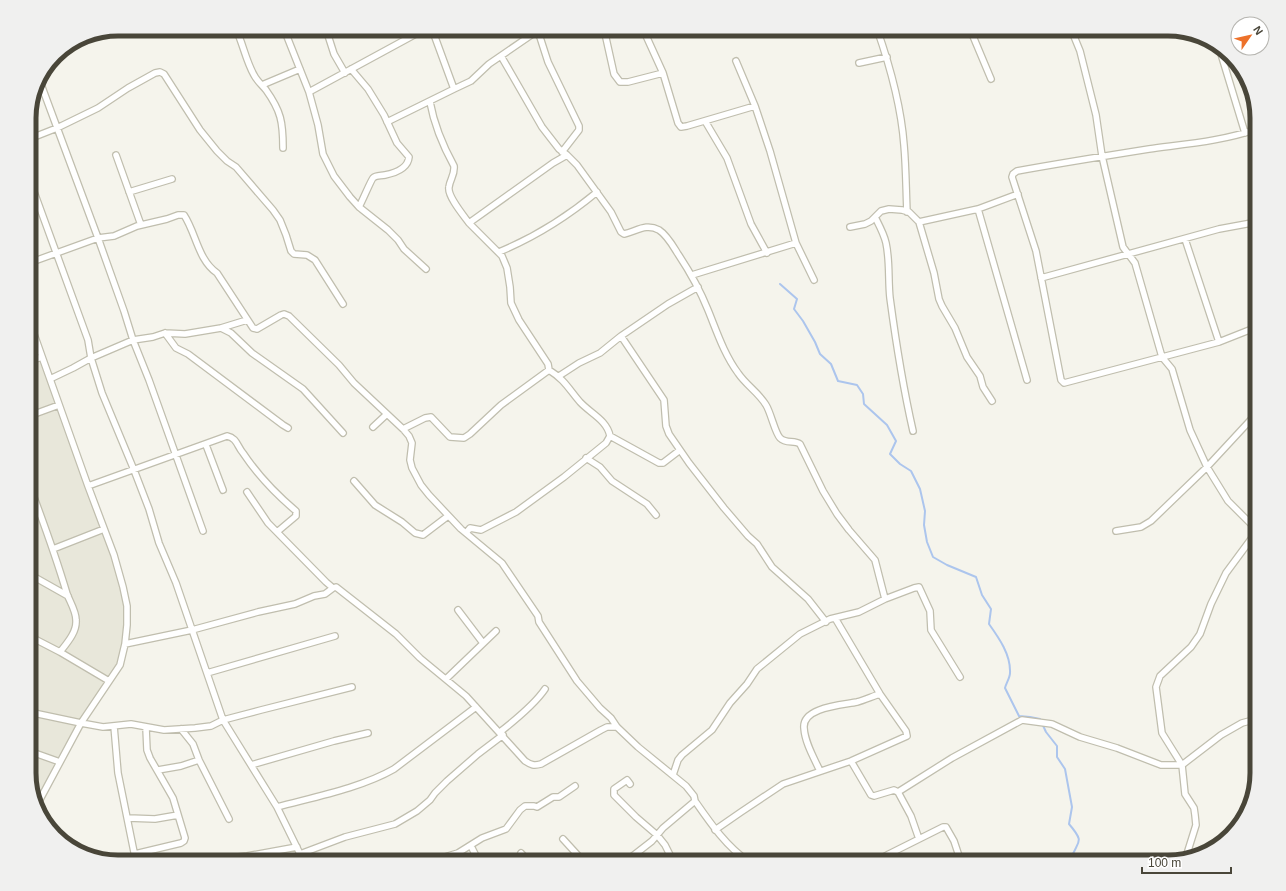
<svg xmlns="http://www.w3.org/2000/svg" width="1286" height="891" font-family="Arial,sans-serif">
  <rect width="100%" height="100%" fill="#f5f4ec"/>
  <!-- residential -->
  <path fill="#e8e7da" d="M29,320l94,267 4,38 -7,40 -39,58 -44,83 -8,-27z"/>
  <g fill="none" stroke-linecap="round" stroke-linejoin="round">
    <!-- stream -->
    <path stroke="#acc5ed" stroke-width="2" d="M780,284l17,15 -3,10 9,12 12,21 5,12 11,10 7,17 19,4 6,9 1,10 23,21 9,16 -6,13 10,10 11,7 9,18 5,22 -1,14 3,17 6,15 14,8 29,12 6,18 9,14 -2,15c10,14 22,31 21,49 0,5 -4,10 -5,15l14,28 11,1 10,2 6,13 11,14v11l8,12 7,38 -3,17c18,21 7,16 1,38"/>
    <defs>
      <path id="street" d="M236,29c7,15 10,32 18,46 3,6 8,10 12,15 15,21 17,32 17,58
        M284,29l25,63 9,33 5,29 11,22 16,21 9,10
        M326,29l8,25 11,19
        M432,29l22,60 17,-8 18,-17 51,-35
        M604,29l10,45 6,8h8l35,-9
        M643,29l20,44 15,50 3,4 6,-1 68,-20
        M877,29c13,37 24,76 27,116 2,22 2,44 3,67
        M970,29l21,50
        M1071,29l9,22 16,64 6,41 21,91 12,16 27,94 10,12 18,61 17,37 21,34 29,29
        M538,31l10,31 31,64v4l-17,22
        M1218,44l27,89
        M501,56l41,71 17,22 8,6 10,10 34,47 10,20 3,2c13,-3 22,-11 35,-4 8,5 14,16 19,24 12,18 22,36 30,56 9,22 16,44 30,63 8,12 21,20 28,32 5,8 9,28 14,33 6,6 14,2 20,6l23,47 14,23 12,16 26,30 10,39
        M736,61l19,45 15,45 26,92 18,37
        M859,63l28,-6
        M351,69l17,20 16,26 13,28 12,14c-1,11 -14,16 -24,18 -4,1 -9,0 -12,3 -2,2 -11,24 -14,29l29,23 10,10 6,9 22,20
        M39,79l59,159 26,73 9,29 16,40 54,151
        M262,85l38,-16
        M309,92l116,-63
        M430,102c4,22 13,44 24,64 1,9 -4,13 -5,21 -2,9 15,29 20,36
        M705,121l22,37 24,66 16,29
        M387,122l67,-33
        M1257,129c-34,12 -72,15 -108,20 -44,7 -88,14 -132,22l-4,3 -1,3 24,74 25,129 3,3 155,-41 38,-15
        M29,139l28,-11 41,-20 30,-20 27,-15 5,-1 4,2 36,56 17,21 10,10 9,6 37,43 7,10 6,15 5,16 3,3 13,1 8,5 28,44
        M116,155l25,70
        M29,178l59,162 3,18 11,35 32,77 15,39 10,34 17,40 47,137 54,87 27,55
        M129,192l43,-13
        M978,209l49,171
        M875,217c4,8 9,17 11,26 4,18 2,37 4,55 6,45 13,89 23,133
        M919,222l15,51 5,26 3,7 13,22 12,29 13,19 3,11 9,14
        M850,227l15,-3 6,-3 10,-10 8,-2 13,1 7,2 10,10 59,-13 40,-15
        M1185,239l34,103
        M499,252c36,-15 68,-35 98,-60
        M29,263l69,-25 16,-2 23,-10 30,-7 11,-4h6c12,18 14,45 33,58l36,55 4,1 24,-14 3,-1 5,2 50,49 15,18 49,46 6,7 3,7 -2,17 2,8 9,17 8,10 32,34 41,34 36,53 1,6 38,59 23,27 11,10 6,9 21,20 48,39 8,10 1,5c16,23 31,45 54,61
        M692,275l104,-32
        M1041,278l178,-49 38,-7
        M29,320l59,166 26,69 9,32 4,19v19l-2,19 -5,21 -39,58 -44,82
        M221,328l26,-8
        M165,333l11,15 12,6 95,71 5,3
        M621,336l43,64 2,26 3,8 20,29 35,45 24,28 9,8 15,23 36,32 18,23
        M29,361l13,-4
        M559,376l20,-13 21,-10 21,-17 47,-32 30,-17
        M50,379l23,-11 18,-10 42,-18 20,-3 12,-4 20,1 36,-6 10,5 21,20 51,36 40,44
        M29,416l30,-11
        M373,427l14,-13
        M403,429l22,-11 6,-1 19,20 14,1 6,-4 31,-29 48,-35 -1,-6 -29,-44 -8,-17 -1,-16 -3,-19 -5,-12 -33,-33 84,-60 14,-8
        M610,436l49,27h4l17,-13
        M206,445l17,45
        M586,458l14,9 12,14 35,23 9,11
        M354,481l21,24 27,17 13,11 8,2 25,-19
        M29,484c14,37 27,73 38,110 3,8 9,17 9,26 1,12 -9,23 -16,32
        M88,486l139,-50c10,2 10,10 16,17 14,21 34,42 53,58v5l-19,16
        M247,492l21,31 58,59 7,6 3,-1 60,47 24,24 46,38 59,65c6,4 9,5 16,3l60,-34 6,-3h10
        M1116,531l25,-4 10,-6 56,-54 50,-54
        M466,533l4,-5 11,2 35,-18 48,-35 42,-34 4,-7c-3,-16 -20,-23 -30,-34 -12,-14 -15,-22 -31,-32
        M53,549l51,-20
        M29,574l39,22
        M458,610l25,33
        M29,636l31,16 49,29
        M125,644l67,-14 66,-18 37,-8 19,-8 11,-2 8,-6
        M207,673l128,-37
        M446,679l50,-48
        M29,712l52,11 22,4 28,-3 33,6 31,-2 16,-2 12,-6 38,-10 91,-23
        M114,726l4,47 18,89
        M181,729l12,15 6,16 30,59
        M500,732c14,-11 35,-28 45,-43
        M29,751l31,11
        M851,761l20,34 3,1 20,-6 4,2 54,-34 70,-38 30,4 28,13 37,11 44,17h21l39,-30 21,-12 15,-4
        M251,765l83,-24 34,-8
        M158,770l23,-4 18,-6
        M820,771c-6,-13 -15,-28 -16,-43 -2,-21 39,-23 53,-26 8,-2 16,-6 23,-8
        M673,775l5,-15 4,-5 30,-25 18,-27 17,-19 10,-15 43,-35 30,-15 29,-7 26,-13 29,-11 5,-1 11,24 1,19 29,47
        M630,784l-3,-4 -13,9v6l22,22 21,18 8,10 8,16 -3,1
        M898,792l13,24 8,23
        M277,807c37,-10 84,-19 117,-38l82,-62
        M128,818l27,1 23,-4
        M715,830l26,-18 42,-28 68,-23 56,-25 -1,-5 -26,-37 -45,-76
        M563,839l21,23
        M471,846l8,16
        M521,853l8,9
        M135,854l46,-11 3,-2 1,-3 -12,-40 -23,-40 -3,-8 -1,-22
        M300,854l45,-17 50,-13 22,-13 13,-11 5,-7 12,-12 31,-27 25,-19
        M1186,857l10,-32 -1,-10 -1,-7 -9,-14 -3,-29 -20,-32 -6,-46 4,-11 31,-29 9,-13 11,-30 15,-31 31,-42
        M203,861l44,-5 50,-9
        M428,862l30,-9 24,-15 24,-9 14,-19 5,-4h9l3,1 16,-10h6l16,-11
        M625,862l27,-21 11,-13 32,-27
        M875,862l14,-8 54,-27h3l8,14 7,21"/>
    </defs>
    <!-- street casing -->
    <use href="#street" stroke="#c0beae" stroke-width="8"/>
    <!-- street -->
    <use href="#street" stroke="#fff" stroke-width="5.5"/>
  </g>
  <!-- crop -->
  <path d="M0 0H1286V891H0ZM118 36H1168A82 82 0 0 1 1250 118V773A82 82 0 0 1 1168 855H118A82 82 0 0 1 36 773V118A82 82 0 0 1 118 36Z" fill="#f0f0ef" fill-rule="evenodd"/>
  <path fill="none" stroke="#494639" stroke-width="5" d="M118 36H1168A82 82 0 0 1 1250 118V773A82 82 0 0 1 1168 855H118A82 82 0 0 1 36 773V118A82 82 0 0 1 118 36Z"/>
  <!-- north arrow -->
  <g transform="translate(1250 36) rotate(56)"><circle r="19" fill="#ffffff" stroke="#b6b5b0"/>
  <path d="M0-3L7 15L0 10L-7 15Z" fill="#ed712a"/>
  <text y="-6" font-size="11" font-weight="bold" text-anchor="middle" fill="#494639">N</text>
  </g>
  <!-- scale -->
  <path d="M1142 867v6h89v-6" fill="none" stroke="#494639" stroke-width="2"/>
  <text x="1148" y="867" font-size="12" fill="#494639" stroke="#ffffff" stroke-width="3" paint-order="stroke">100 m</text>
</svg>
